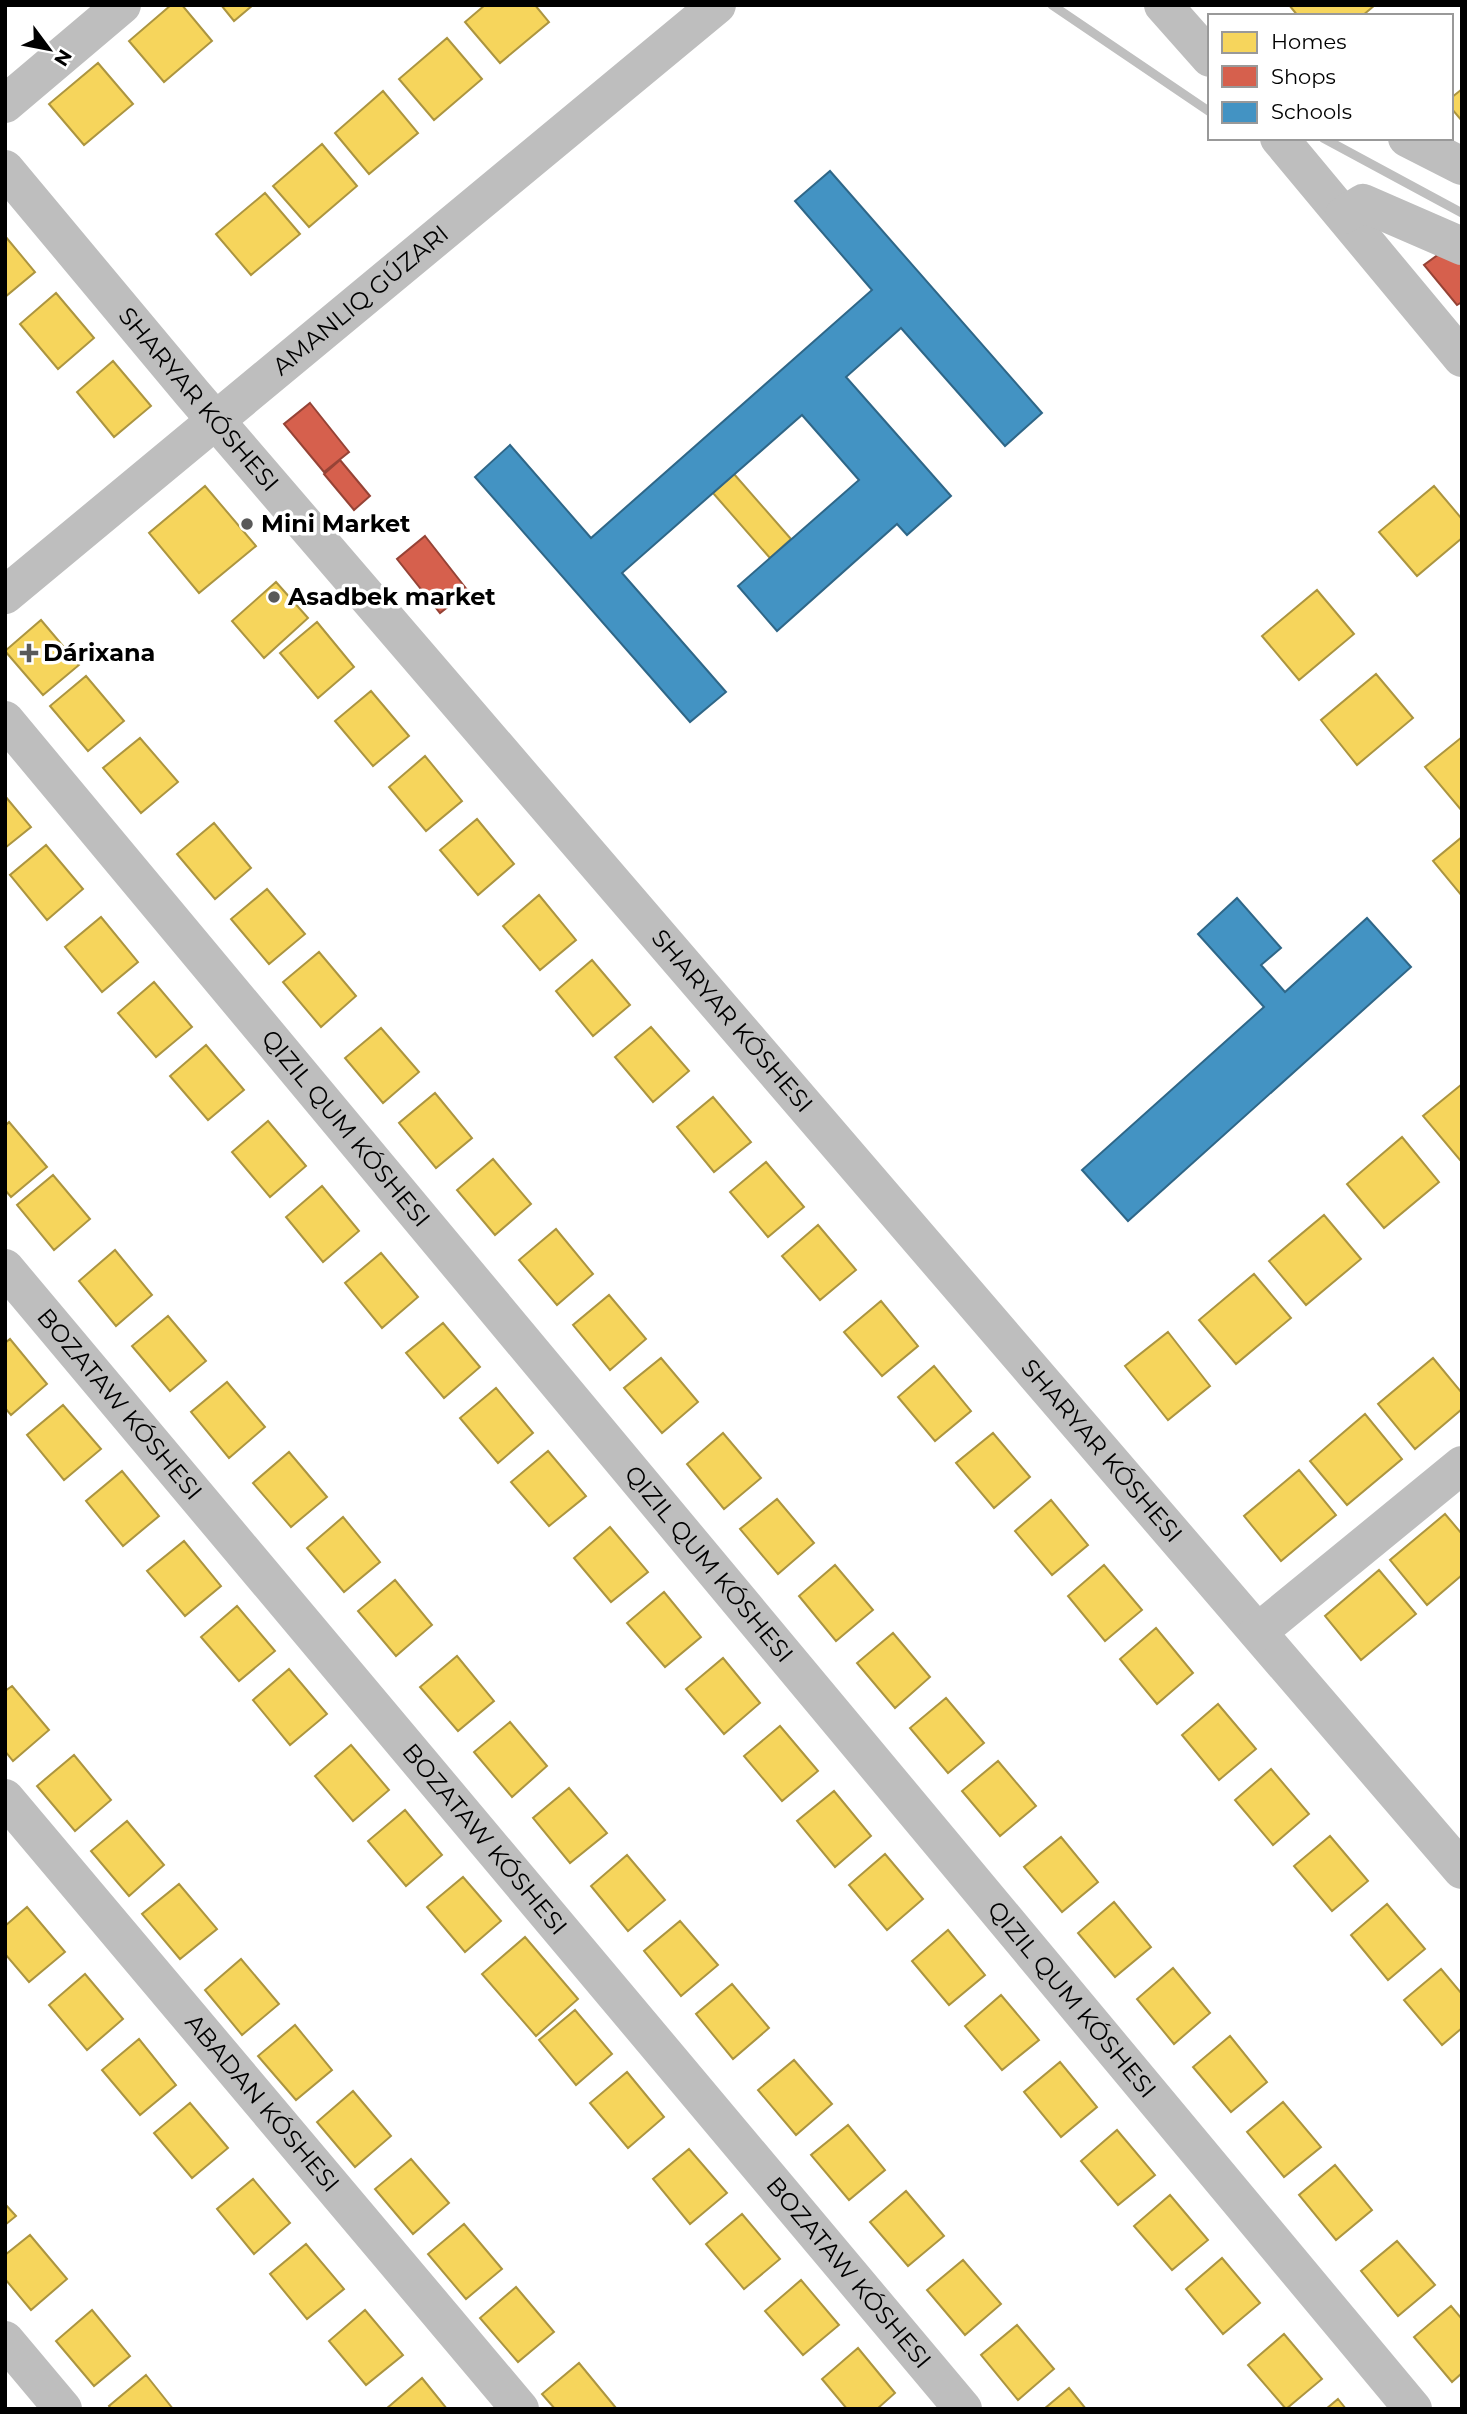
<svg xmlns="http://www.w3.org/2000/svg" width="1467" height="2414" font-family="Montserrat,sans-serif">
  <rect width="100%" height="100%" fill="#fff"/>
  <!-- homes -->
  <path fill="#f6d55c" stroke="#ac9540" stroke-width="2" d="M171,5h11l30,36 -48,41 -35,-41z
    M221,5h32l-19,16z
    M485,5h50l14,17 -49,41 -35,-41z
    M1289,5h86l-13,11h-64z
    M447,38l35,41 -48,41 -35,-41z
    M98,63l35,41 -49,41 -35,-41z
    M1462,89v32l-11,-13v-10z
    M383,91l35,42 -49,41 -34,-41z
    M322,144l35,42 -48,41 -36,-41z
    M265,193l35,41 -49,41 -35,-41z
    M5,236l30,36 -30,25z
    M56,293l38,45 -36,31 -38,-45z
    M113,361l38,45 -37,31 -37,-45z
    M734,474l57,65 -21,19 -57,-65z
    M205,486l51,60 -57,47 -50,-60z
    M1434,486l28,33v19l-45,38 -38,-44z
    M276,582l32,36 -44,40 -32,-37z
    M1317,590l37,44 -55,46 -37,-44z
    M41,620l38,45 -36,30 -38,-44z
    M317,622l37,45 -36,31 -38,-45z
    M1376,674l37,44 -56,47 -36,-45z
    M86,676l38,45 -36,30 -38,-45z
    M371,691l38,45 -36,30 -38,-45z
    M1462,737v74l-37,-44z
    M140,738l38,44 -37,31 -38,-45z
    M425,756l37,45 -36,30 -37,-44z
    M5,796l26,31 -26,21z
    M477,819l37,45 -36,31 -38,-45z
    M214,823l37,45 -36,31 -38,-45z
    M1462,837v59l-29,-35z
    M46,845l37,44 -36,31 -37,-45z
    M267,889l38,45 -36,30 -38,-45z
    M539,895l37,45 -36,30 -37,-44z
    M101,917l37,45 -36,30 -37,-45z
    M319,952l37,44 -35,31 -38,-45z
    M592,960l38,45 -37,31 -37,-45z
    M154,982l38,45 -36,30 -38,-44z
    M651,1027l38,44 -36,31 -38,-45z
    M381,1028l38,44 -36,31 -38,-45z
    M206,1045l38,45 -36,30 -38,-44z
    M1462,1084v75l-2,1 -37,-44z
    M435,1093l37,45 -36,30 -37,-45z
    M713,1097l38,45 -37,30 -37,-45z
    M268,1121l38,45 -36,31 -38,-45z
    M9,1122l38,45 -36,30 -6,-7v-64z
    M1402,1137l37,45 -55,46 -37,-44z
    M493,1159l38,45 -36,31 -38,-45z
    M766,1162l38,45 -36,30 -38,-45z
    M53,1175l37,44 -36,31 -37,-45z
    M322,1186l37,45 -36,31 -37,-45z
    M1324,1215l37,44 -55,46 -37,-44z
    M818,1225l38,45 -36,30 -38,-44z
    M556,1229l37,45 -36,31 -38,-45z
    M115,1250l37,45 -36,31 -37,-45z
    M381,1253l37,44 -36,31 -37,-45z
    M1254,1274l37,44 -55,46 -37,-44z
    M609,1295l37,44 -36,31 -37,-45z
    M881,1301l37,45 -36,30 -38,-44z
    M168,1316l38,45 -36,30 -38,-45z
    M443,1323l37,44 -36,31 -38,-45z
    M1168,1332l42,54 -42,34 -43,-54z
    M10,1339l37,45 -36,31 -6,-7v-65z
    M661,1358l37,44 -36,31 -38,-45z
    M1433,1358l29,35v16l-47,40 -37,-45z
    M934,1366l37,45 -36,30 -37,-44z
    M227,1382l38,45 -36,31 -38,-46z
    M496,1388l37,45 -35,30 -38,-45z
    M63,1405l38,44 -37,31 -37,-45z
    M1365,1414l37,45 -55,46 -37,-44z
    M723,1433l38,45 -37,31 -37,-45z
    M993,1433l37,44 -36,31 -38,-45z
    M548,1451l38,45 -37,30 -38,-44z
    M289,1452l38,45 -36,30 -38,-44z
    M1299,1470l37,45 -55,46 -37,-45z
    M122,1471l37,45 -36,30 -37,-45z
    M777,1499l37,44 -36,31 -38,-45z
    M1051,1500l37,45 -36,30 -37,-44z
    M1445,1514l17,20v41l-35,30 -37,-45z
    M343,1517l37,45 -36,30 -37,-44z
    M610,1527l38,45 -37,30 -37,-44z
    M184,1541l37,45 -36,30 -38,-45z
    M835,1565l38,45 -37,31 -37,-45z
    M1104,1565l38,45 -37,31 -37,-45z
    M1379,1570l37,44 -55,46 -36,-44z
    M395,1580l37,45 -36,31 -38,-45z
    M664,1592l37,45 -36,30 -38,-44z
    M237,1606l38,45 -36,30 -38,-44z
    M1156,1628l37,45 -36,31 -37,-45z
    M893,1633l37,44 -35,31 -38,-45z
    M457,1656l37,45 -36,30 -38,-44z
    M723,1658l37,45 -36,31 -38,-45z
    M289,1669l38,45 -37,31 -37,-45z
    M12,1686l37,44 -36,31 -8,-10v-60z
    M946,1698l38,45 -36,30 -38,-45z
    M1218,1704l38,45 -37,31 -37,-45z
    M510,1722l37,44 -35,31 -38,-45z
    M780,1726l38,45 -36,30 -38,-45z
    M351,1745l38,45 -36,31 -38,-45z
    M74,1755l37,45 -36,31 -38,-45z
    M998,1761l38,45 -36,30 -38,-45z
    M1271,1769l38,45 -36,31 -38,-45z
    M569,1788l38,45 -37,30 -37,-45z
    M834,1791l37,45 -36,31 -38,-46z
    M405,1810l37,45 -36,31 -38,-45z
    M127,1821l37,44 -35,31 -38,-45z
    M1330,1836l38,45 -36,30 -38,-45z
    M1061,1837l37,45 -36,30 -38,-45z
    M885,1854l38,45 -36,31 -38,-45z
    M627,1855l38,45 -37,31 -37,-45z
    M463,1877l38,44 -36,31 -38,-45z
    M179,1884l38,45 -37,30 -38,-45z
    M1114,1902l37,45 -36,30 -37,-44z
    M1387,1904l38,45 -37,31 -37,-45z
    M27,1907l38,45 -36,30 -24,-28v-28z
    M680,1921l38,44 -37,31 -37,-45z
    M948,1930l37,45 -36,30 -37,-44z
    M525,1937l53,62 -42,37 -54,-62z
    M241,1959l38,45 -37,31 -37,-45z
    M1173,1968l37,45 -36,31 -37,-45z
    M1441,1969l21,25v34l-20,17 -38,-45z
    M85,1974l38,45 -36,31 -38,-45z
    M732,1984l37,44 -36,31 -37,-45z
    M1001,1995l38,45 -37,30 -37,-44z
    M575,2010l37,44 -36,31 -37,-45z
    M295,2025l37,45 -36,30 -38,-44z
    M1230,2036l37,46 -36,30 -38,-45z
    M139,2039l37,46 -36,30 -38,-45z
    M794,2060l38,44 -36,31 -38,-45z
    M1060,2062l37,45 -36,30 -37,-45z
    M627,2072l37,45 -36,31 -38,-45z
    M353,2091l38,45 -36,31 -38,-45z
    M1283,2102l38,45 -37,30 -37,-45z
    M190,2103l38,45 -36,30 -38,-45z
    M848,2125l37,45 -36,30 -38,-45z
    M1117,2130l38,45 -37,30 -37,-44z
    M689,2149l38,44 -37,31 -37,-45z
    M411,2159l38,44 -36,31 -38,-45z
    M1335,2165l37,45 -36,30 -37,-45z
    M253,2179l37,44 -36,31 -37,-45z
    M906,2191l38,45 -36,30 -38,-44z
    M1170,2195l38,45 -36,30 -38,-44z
    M5,2204l11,12 -11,9z
    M742,2214l38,45 -36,30 -38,-45z
    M464,2224l38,45 -36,30 -38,-45z
    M30,2235l37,44 -36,31 -26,-31v-24z
    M1397,2241l38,44 -37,31 -37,-45z
    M306,2244l38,45 -37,30 -37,-45z
    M1222,2258l38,45 -37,31 -37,-45z
    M963,2260l38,44 -36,31 -38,-45z
    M801,2280l38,45 -36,30 -38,-44z
    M516,2287l38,45 -36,30 -38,-44z
    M1451,2306l11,13v54l-10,9 -38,-45z
    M92,2310l38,46 -36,30 -38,-45z
    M365,2310l38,45 -37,30 -37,-44z
    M1017,2325l37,44 -36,31 -37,-45z
    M1284,2334l38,45 -36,30 -38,-44z
    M858,2348l37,45 -18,16h-30l-25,-30z
    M579,2363l37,45 -1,1h-60l-13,-15z
    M146,2375l27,34h-62l-2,-3z
    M422,2378l25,31h-61z
    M1069,2388l17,21h-42z
    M1338,2399l8,10h-20z"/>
  <!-- shops -->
  <path fill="#d6604d" stroke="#964336" stroke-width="2" d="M1439,254l23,10v38l-5,3 -33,-40z
    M310,403l39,49 -25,20 -40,-48z
    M340,460l30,36 -16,14 -30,-36z
    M425,536l43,55 -28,22 -43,-54z"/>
  <!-- schools -->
  <path fill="#4393c3" stroke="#2f6788" stroke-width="2" d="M830,171l212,242 -37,33 -104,-118 -55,49 105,119 -44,39 -10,-11 -120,107 -39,-45 121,-106 -57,-65 -89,78 -91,80 104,119 -36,30 -215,-245 35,-32 81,93 281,-248 -77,-89z
    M1237,898l44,50 -20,17 24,27 82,-74 44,49 -283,254 -46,-51 182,-163 -66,-73z"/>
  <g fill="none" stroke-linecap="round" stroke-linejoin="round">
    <!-- stream -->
    <path stroke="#bfbfbf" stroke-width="9" d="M1052,5l158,107
      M1323,138l139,75"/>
    <!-- minor -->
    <g stroke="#bebebe" stroke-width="38">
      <path d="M1163,5l47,53"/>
      <path d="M5,104l117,-99"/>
      <path d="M1279,138l183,220"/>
      <path d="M1407,138l55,28"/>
      <path id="s1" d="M5,169l187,224 1270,1477"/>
      <path d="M1344,215l19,-12 99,43"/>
      <path id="s2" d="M5,595l712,-590"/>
      <path id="s3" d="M5,720l1408,1689"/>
      <path id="s4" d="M5,1268l958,1141"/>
      <path d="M1258,1632l204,-167"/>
      <path id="s5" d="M5,1798l515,611"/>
      <path d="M5,2340l58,69"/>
    </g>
  </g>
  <!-- markers -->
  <g fill="#595959" stroke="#fff" stroke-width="2.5">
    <circle cx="247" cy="524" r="7"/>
    <circle cx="274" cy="597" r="7"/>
    <path d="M25.5 642.5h7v7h7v7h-7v7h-7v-7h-7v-7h7z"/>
  </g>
  <g text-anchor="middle" stroke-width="7" stroke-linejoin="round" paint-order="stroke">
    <!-- street labels -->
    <g font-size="24" fill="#000" stroke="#fff">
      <text dy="8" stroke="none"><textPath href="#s2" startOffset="462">AMANLIQ GÚZARI</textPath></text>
      <text dy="8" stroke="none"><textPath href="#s1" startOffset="301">SHARYAR KÓSHESI</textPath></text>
      <text dy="8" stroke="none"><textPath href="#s1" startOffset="1120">SHARYAR KÓSHESI</textPath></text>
      <text dy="8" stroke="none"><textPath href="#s3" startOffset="532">QIZIL QUM KÓSHESI</textPath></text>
      <text dy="8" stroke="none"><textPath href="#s4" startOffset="178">BOZATAW KÓSHESI</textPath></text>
      <text dy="8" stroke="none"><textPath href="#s1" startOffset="1687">SHARYAR KÓSHESI</textPath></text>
      <text dy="8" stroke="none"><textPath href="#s3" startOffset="1099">QIZIL QUM KÓSHESI</textPath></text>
      <text dy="8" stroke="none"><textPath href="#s4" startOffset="746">BOZATAW KÓSHESI</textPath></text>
      <text dy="8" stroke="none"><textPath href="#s3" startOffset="1666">QIZIL QUM KÓSHESI</textPath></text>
      <text dy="8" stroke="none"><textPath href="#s5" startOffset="399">ABADAN KÓSHESI</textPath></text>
      <text dy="8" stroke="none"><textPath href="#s4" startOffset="1312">BOZATAW KÓSHESI</textPath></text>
    </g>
    <!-- poi labels -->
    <g font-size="24" font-weight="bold" fill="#000" stroke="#fff" text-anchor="start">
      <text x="261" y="532">Mini Market</text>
      <text x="288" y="605">Asadbek market</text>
      <text x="43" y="661">Dárixana</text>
    </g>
  </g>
  <!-- border -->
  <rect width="1467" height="2414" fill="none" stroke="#000000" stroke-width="14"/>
  <!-- legend -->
  <rect x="1208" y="14" width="245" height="126" fill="#ffffff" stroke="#999999" stroke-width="2"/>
  <rect x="1222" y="32" width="35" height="21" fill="#f6d55c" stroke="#999999" stroke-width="2"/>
  <text x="1271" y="49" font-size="21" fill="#000000">Homes</text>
  <rect x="1222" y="66" width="35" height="21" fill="#d6604d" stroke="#999999" stroke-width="2"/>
  <text x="1271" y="84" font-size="21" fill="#000000">Shops</text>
  <rect x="1222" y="102" width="35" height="21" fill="#4393c3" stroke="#999999" stroke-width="2"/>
  <text x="1271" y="119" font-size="21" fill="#000000">Schools</text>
  <!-- north arrow -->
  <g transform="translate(49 49) rotate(122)" stroke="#ffffff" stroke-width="5" paint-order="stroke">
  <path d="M0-5L12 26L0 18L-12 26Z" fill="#000000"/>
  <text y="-10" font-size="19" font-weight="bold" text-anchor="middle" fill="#000000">N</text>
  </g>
</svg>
